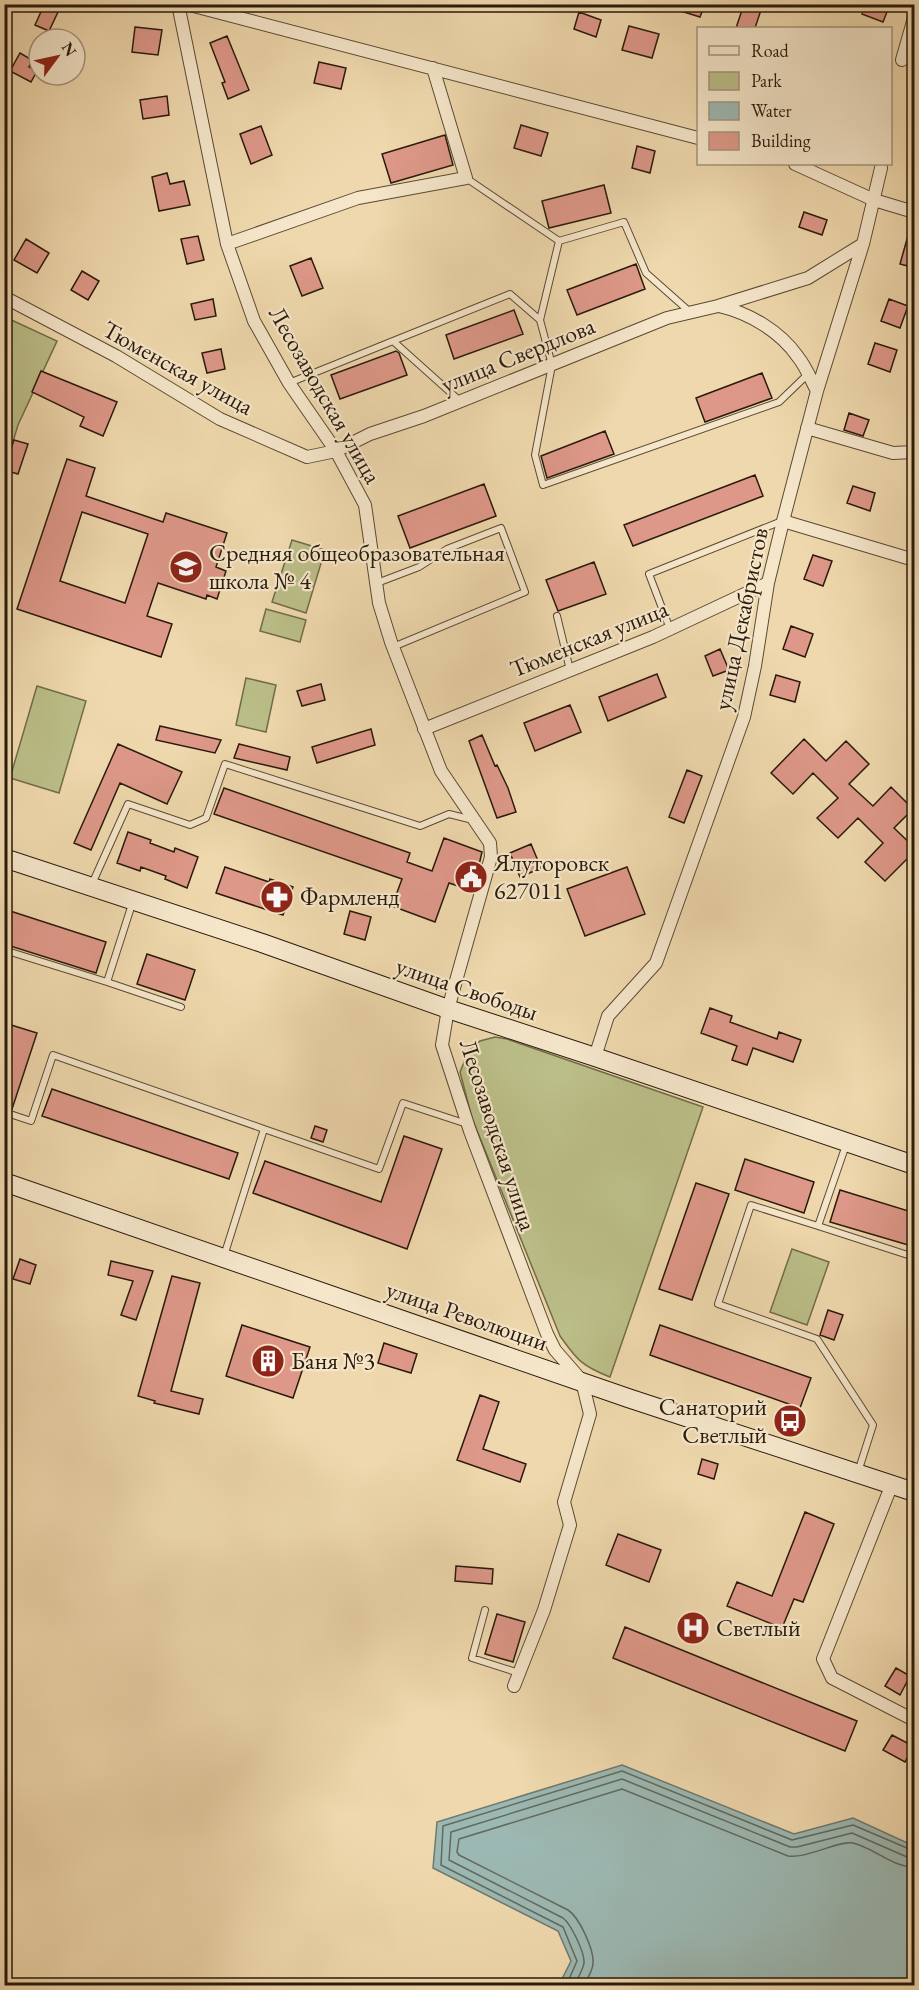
<svg xmlns="http://www.w3.org/2000/svg" width="919" height="1990" font-family="'EB Garamond',serif">
  <rect width="100%" height="100%" fill="#efd8ad"/>
  <filter id="stains"><feTurbulence type="fractalNoise" baseFrequency=".00333" numOctaves="4"/><feColorMatrix values="0 0 0 0 .2 0 0 0 0 .09 0 0 0 0 .02 0 0 0 .5 -.17"/></filter>
  <radialGradient id="worn" r=".72"><stop offset=".6" stop-color="#630" stop-opacity="0"/><stop offset="1" stop-color="#630" stop-opacity=".3"/></radialGradient>
  <!-- green -->
  <path fill="#bbbe88" stroke="#726c4a" stroke-width="1.5" d="M5,317l52,24 -39,84 -13,43z
    M292,540l33,10 -19,63 -34,-11z
    M266,609l40,11 -6,22 -40,-11z
    M246,678l30,7 -10,47 -30,-7z
    M37,686l49,15 -27,92 -49,-15z
    M495,1037l12,2 196,68 -93,270c-28,-11 -33,-17 -50,-41l-88,-218 -12,-46 9,-22 11,-9z
    M792,1249l37,13 -22,63 -37,-13z"/>
  <!-- water -->
  <path fill="#9cb8b2" stroke="#6e7970" stroke-width="1.5" d="M622,1765l172,69 59,-16 61,28v139h-355l12,-24 -13,-30 -125,-63 4,-46z"/>
  <g fill="none" stroke-linecap="round" stroke-linejoin="round">
    <!-- shore -->
    <path stroke="#62695f" stroke-width="1.5" d="M566,1986l11,-25 -14,-34 -122,-62 2,-39 179,-55 170,69 61,-15 61,26
      M574,1986c3,-7 9,-16 10,-23 1,-10 -13,-39 -21,-45l-114,-58 2,-28 171,-53 168,68h7l55,-14 55,24 7,1
      M584,1986c3,-8 9,-15 9,-23 1,-14 -14,-46 -25,-53l-109,-55 -2,-3 2,-13 163,-50 166,67c19,3 51,-16 65,-13 21,5 39,24 61,24"/>
  </g>
  <!-- building -->
  <path fill="#de9889" stroke="#291a0c" stroke-width="1.5" fill-rule="evenodd" d="M669,4h36l-5,13 -32,-10z
    M744,4h19l-8,24h-19z
    M866,4h24l-7,18 -21,-8z
    M44,5l14,7 -9,19 -14,-6z
    M579,12l22,8 -5,17 -22,-8z
    M629,26l30,8 -7,24 -30,-8z
    M135,27l27,3 -4,25 -26,-3z
    M227,36l22,54 -21,9 -6,-16 3,-1 -15,-39z
    M20,53l12,7 -3,7 8,4 -6,11 -21,-11z
    M319,62l27,6 -5,21 -27,-6z
    M167,96l2,19 -26,4 -3,-19z
    M521,125l27,8 -7,23 -27,-8z
    M261,126l11,29 -21,9 -11,-30z
    M445,135l8,30 -62,18 -9,-29z
    M637,146l18,5 -5,22 -18,-5z
    M167,173l3,11 14,-3 6,24 -31,6 -7,-34z
    M604,185l7,28 -62,15 -7,-27z
    M804,212l23,8 -5,15 -23,-8z
    M911,225l4,1v42l-15,-4z
    M198,236l6,24 -17,4 -6,-25z
    M26,239l23,14 -12,20 -23,-13z
    M311,258l12,30 -21,8 -12,-30z
    M636,264l9,25 -68,26 -10,-25z
    M82,271l17,10 -11,19 -17,-10z
    M213,299l3,17 -21,4 -4,-16z
    M889,299l19,7 -8,22 -19,-7z
    M514,310l9,24 -69,25 -8,-24z
    M875,343l22,7 -7,22 -22,-8z
    M221,349l4,20 -18,4 -5,-20z
    M396,351l3,2 8,22 -67,24 -9,-24z
    M41,371l76,31 -14,34 -23,-10 4,-9 -52,-25z
    M762,373l10,25 -67,24 -9,-24z
    M849,413l20,7 -6,16 -19,-6z
    M605,431l9,23 -67,24 -6,-22z
    M14,440l14,4 -10,30 -14,-4z
    M67,459l28,9 -9,28 77,26 3,-9 61,20 -11,34 10,4 -9,28 -10,-4 -1,4 -48,-16 -11,33 25,8 -11,33 -144,-48zM82,512l66,22 -23,69 -65,-22z
    M755,475l8,21 -130,50 -9,-21z
    M484,484l12,32 -86,32 -12,-32z
    M853,486l22,7 -5,18 -23,-8z
    M813,555l19,6 -9,25 -19,-7z
    M594,562l12,32 -48,17 -12,-31z
    M791,626l22,8 -8,23 -22,-8z
    M720,649l9,21 -16,6 -8,-20z
    M657,674l9,23 -58,24 -9,-24z
    M776,675l24,7 -5,20 -25,-7z
    M321,684l4,16 -23,6 -5,-15z
    M570,705l11,27 -46,19 -11,-28z
    M160,726l61,14 -6,13 -59,-13z
    M371,729l4,16 -58,18 -5,-16z
    M482,735l13,31 2,-1 11,23 8,24 -19,6 -28,-77z
    M804,739l22,22 20,-20 23,23 -20,20 24,22 18,-19 22,22 -19,19 21,20v3l-30,30 -20,-19 18,-19 -25,-25 -20,20 -21,-20 21,-20 -25,-25 -20,21 -22,-21z
    M118,744l64,28 -15,32 -47,-21 -29,67 -17,-7z
    M239,744l51,13 -3,13 -53,-12z
    M687,770l15,6 -18,47 -15,-6z
    M224,788l186,65 -3,9 25,9 12,-33 38,14 -9,39 -24,-8 -14,39 -43,-16 10,-27 -188,-65z
    M128,832l23,8 -1,3 24,9 1,-4 23,9 -11,31 -22,-9 1,-3 -25,-9 -1,4 -23,-8z
    M531,844l10,24 -21,9 -10,-24z
    M225,867l44,15 1,-3 23,8 -10,28 -67,-22z
    M627,867l18,47 -60,22 -18,-47z
    M4,909l102,33 -10,31 -92,-29z
    M350,911l21,6 -6,23 -21,-6z
    M147,954l48,16 -10,30 -48,-16z
    M710,1008l22,8 -2,6 47,17 2,-7 22,8 -8,22 -40,-14 -6,17 -15,-5 5,-14 -36,-13z
    M8,1024l29,9 -25,76 -8,-2v-72z
    M52,1089l186,64 -9,26 -187,-63z
    M315,1126l12,4 -4,12 -12,-4z
    M404,1136l38,13 -35,100 -154,-56 12,-32 116,41z
    M745,1159l69,23 -10,31 -69,-23z
    M696,1183l33,11 -37,106 -33,-11z
    M840,1190l75,23v34l-85,-25z
    M20,1259l16,6 -6,19 -17,-5z
    M111,1261l42,10 -17,49 -15,-5 12,-34 -25,-6z
    M172,1276l28,7 -29,108 32,8 -4,15 -45,-11 1,-2 -17,-5z
    M828,1310l15,5 -9,25 -14,-5z
    M242,1325l68,22 -17,51 -67,-22z
    M660,1325l151,53 -11,30 -150,-53z
    M384,1343l33,11 -6,19 -33,-10z
    M480,1395l19,7 -16,47 43,15 -6,18 -63,-22z
    M702,1459l16,5 -4,15 -16,-5z
    M805,1512l29,12 -31,78 -9,-3 -12,29 -55,-22 10,-24 35,14z
    M618,1534l43,16 -12,32 -43,-17z
    M456,1566l37,3 -1,15 -37,-3z
    M497,1614l28,8 -12,40 -28,-8z
    M625,1627l232,94 -12,30 -232,-93z
    M896,1668l14,8 -10,19 -15,-9z
    M892,1735l21,11 -8,16 -22,-12z"/>
  <g fill="none" stroke-linecap="round" stroke-linejoin="round">
    <defs>
      <path id="lane" d="M466,178l93,63
        M690,312l-44,-39 -22,-51 -65,19 -19,79 12,45 -17,90 8,30 236,-83 29,-28
        M393,341l117,-47 30,26
        M289,383l104,-42 67,60
        M377,583l42,-16 28,-18 54,-21 24,64 -132,55
        M557,616l13,54
        M670,629l-21,-55 133,-53
        M92,884l36,-80 62,21 16,-7 19,-54 195,62 29,-12 24,6
        M4,950l103,32 26,-81
        M107,982l74,25
        M4,1112l27,9 22,-66 211,74
        M846,1145l-28,81 -67,-21 -33,99 99,35 56,86 -15,47
        M818,1226l96,31
        M224,1256l40,-127 115,40 24,-66 64,21
        M485,1610l-13,48 47,15"/>
      <path id="street" d="M178,4l49,240 27,77 35,62 47,68 29,54 14,98 12,39 50,129 49,72 1,14 -43,152 -6,36 28,86 77,203 8,16 27,31 8,33 -26,88 6,23 -26,85 -30,76
        M186,4l512,134
        M4,8l3,-4
        M902,60l12,-42
        M795,164l79,36 40,12
        M227,244l131,-46 108,-20 -33,-110
        M4,297l112,59 104,63 87,38 29,-6 34,-17 54,-18 243,-98 51,-12 90,-28 55,-34
        M719,306c30,7 61,25 79,51 8,10 13,23 19,34
        M807,428l86,25 21,-1
        M783,521l131,39
        M424,729l229,-92 115,-54
        M595,1057l13,-41 48,-53 88,-246 11,-51 13,-83 15,-62 34,-130 46,-147 18,-76
        M892,1484l-69,175 9,19 82,42"/>
      <path id="secondary" d="M4,858l258,85 186,66 147,48 319,108
        M4,1182l624,216 286,94"/>
    </defs>
    <!-- lane casing -->
    <use href="#lane" stroke="#5a4a34" stroke-width="8"/>
    <!-- street casing -->
    <use href="#street" stroke="#5a4a34" stroke-width="14"/>
    <!-- secondary casing -->
    <use href="#secondary" stroke="#291a0c" stroke-width="20"/>
    <!-- lane -->
    <use href="#lane" stroke="#f5e6ca" stroke-width="6"/>
    <!-- street -->
    <use href="#street" stroke="#f5e6ca" stroke-width="12"/>
    <!-- secondary -->
    <use href="#secondary" stroke="#f5e6ca" stroke-width="18"/>
  </g>
  <!-- icons -->
  <defs>
    <symbol id="school-disc" viewBox="-11 -11 22 22"><circle r="9.5" fill="#8f2418" stroke="#f5e6ca"/><path d="M0-5L7-2L0 1L-7-2ZM-4 1L0 2.5L4 1V4Q0 6-4 4Z" fill="#fff"/></symbol>
    <symbol id="civic-disc" viewBox="-11 -11 22 22"><circle r="9.5" fill="#8f2418" stroke="#f5e6ca"/><path d="M-.6-6.5H3V-4.5H.6V-3L4-1V1h2V6H-6V1h2V-1L-.6-3ZM-1.2 2.5V6h2.4V2.5Z" fill="#fff"/></symbol>
    <symbol id="pharmacy-disc" viewBox="-11 -11 22 22"><circle r="9.5" fill="#8f2418" stroke="#f5e6ca"/><path d="M-2-6h4v4h4v4h-4v4h-4v-4h-4v-4h4Z" fill="#fff"/></symbol>
    <symbol id="building-disc" viewBox="-11 -11 22 22"><circle r="9.5" fill="#8f2418" stroke="#f5e6ca"/><path d="M-4-6H4V6H1V3H-1V6H-4ZM-2.5-4.3h1.7v1.8h-1.7ZM.8-4.3h1.7v1.8H.8ZM-2.5-1h1.7V.8h-1.7ZM.8-1h1.7V.8H.8Z" fill="#fff"/></symbol>
    <symbol id="bus-disc" viewBox="-11 -11 22 22"><circle r="9.5" fill="#8f2418" stroke="#f5e6ca"/><path d="M-5-6H5V4H4V6H2V4H-2V6H-4V4H-5ZM-3.5-4V0h7V-4ZM-3.5 1.2v1.5H-2V1.2ZM2 1.2v1.5H3.5V1.2Z" fill="#fff"/></symbol>
    <symbol id="hospital-disc" viewBox="-11 -11 22 22"><circle r="9.5" fill="#8f2418" stroke="#f5e6ca"/><path d="M-5-5h3v3.5h4V-5h3V5h-3V1.5h-4V5h-3Z" fill="#fff"/></symbol>
  </defs>
  <g fill-rule="evenodd">
    <use href="#school-disc" x="167" y="548" width="38" height="38"/>
    <use href="#civic-disc" x="452" y="858" width="38" height="38"/>
    <use href="#pharmacy-disc" x="258" y="878" width="38" height="38"/>
    <use href="#building-disc" x="249" y="1342" width="38" height="38"/>
    <use href="#bus-disc" x="771" y="1402" width="38" height="38"/>
    <use href="#hospital-disc" x="674" y="1609" width="38" height="38"/>
  </g>
  <g text-anchor="middle" stroke-width="4.5" stroke-linejoin="round" paint-order="stroke">
    <!-- street labels -->
    <g font-size="24" fill="#291a0c" stroke="#f5e6ca">
      <text transform="translate(518 355) rotate(-22)" y="8">улица Свердлова</text>
      <text transform="translate(178 368) rotate(29)" y="8">Тюменская улица</text>
      <text transform="translate(325 395) rotate(60)" y="8">Лесозаводская улица</text>
      <text transform="translate(741 619) rotate(-78)" y="8">улица Декабристов</text>
      <text transform="translate(589 639) rotate(-22)" y="8">Тюменская улица</text>
      <text transform="translate(467 989) rotate(19)" y="8">улица Свободы</text>
      <text transform="translate(498 1135) rotate(72)" y="8">Лесозаводская улица</text>
      <text transform="translate(467 1316) rotate(19)" y="8">улица Революции</text>
    </g>
    <!-- poi labels -->
    <g font-size="24" fill="#291a0c" stroke="#f5e6ca" text-anchor="start">
      <text x="209" y="561">Средняя общеобразовательная<tspan x="209" dy="28">школа № 4</tspan></text>
      <text x="494" y="871">Ялуторовск<tspan x="494" dy="28">627011</tspan></text>
      <text x="300" y="905">Фармленд</text>
      <text x="291" y="1369">Баня №3</text>
      <text x="767" y="1415" text-anchor="end">Санаторий<tspan x="767" dy="28">Светлый</tspan></text>
      <text x="716" y="1636">Светлый</text>
    </g>
  </g>
  <!-- margin -->
  <rect width="919" height="1990" fill="none" stroke="#efd8ad" stroke-width="24"/>
  <rect x="6" y="6" width="907" height="1978" fill="none" stroke="#291a0c" stroke-width="3"/>
  <rect x="12" y="12" width="895" height="1966" fill="none" stroke="#291a0c" stroke-width="1.5"/>
  <!-- legend -->
  <rect x="697" y="27" width="195" height="138" fill="#f5e6ca" stroke="#a3947e" stroke-width="1.5"/>
  <rect x="709" y="46" width="30" height="9" fill="#f5e6ca" stroke="#a3947e" stroke-width="1.5"/>
  <text x="751" y="57" font-size="18" fill="#291a0c">Road</text>
  <rect x="709" y="72" width="30" height="18" fill="#bbbe88" stroke="#a3947e" stroke-width="1.5"/>
  <text x="751" y="87" font-size="18" fill="#291a0c">Park</text>
  <rect x="709" y="102" width="30" height="18" fill="#9cb8b2" stroke="#a3947e" stroke-width="1.5"/>
  <text x="751" y="117" font-size="18" fill="#291a0c">Water</text>
  <rect x="709" y="132" width="30" height="18" fill="#de9889" stroke="#a3947e" stroke-width="1.5"/>
  <text x="751" y="147" font-size="18" fill="#291a0c">Building</text>
  <!-- north arrow -->
  <g transform="translate(57 57) rotate(57)"><circle r="28" fill="#f5e6ca" stroke="#a3947e" stroke-width="1.5"/>
  <path d="M0-4.5L10 22L0 15L-10 22Z" fill="#8f2418"/>
  <text y="-9" font-size="16" font-weight="bold" text-anchor="middle" fill="#291a0c">N</text>
  </g>
  <rect width="100%" height="100%" filter="url(#stains)"/>
  <rect width="100%" height="100%" fill="url(#worn)"/>
</svg>
